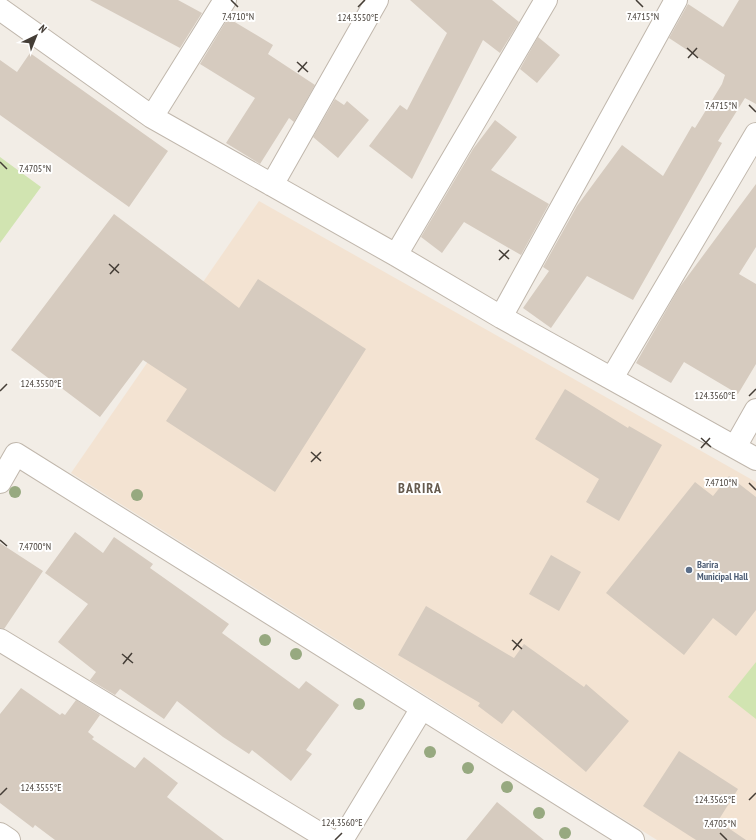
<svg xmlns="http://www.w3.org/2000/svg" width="756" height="840" font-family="'PT Sans Narrow',sans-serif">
  <rect width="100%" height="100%" fill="#f2ede6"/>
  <!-- commercial -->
  <path fill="#f3e3d2" d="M259,201l497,281v358h-99l-586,-367z"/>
  <!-- green -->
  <path fill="#d1e4b1" d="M0,157l41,30 -41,56z
    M756,662v57l-28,-22z"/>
  <!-- building -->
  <path fill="#d6cbbf" d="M90,0h88l24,13 -22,35z
    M410,0h82l27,22 -19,31 -17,-13 -71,139 -43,-33 31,-41 7,5 40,-77z
    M739,0h17v104l-11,-6 -27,43 4,2 -89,157 -46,-24 -36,52 -28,-20 26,-37 -6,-4 34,-61 45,-61 41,31 29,-50 3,2 27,-44 3,-9 -56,-37 19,-34 35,23z
    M228,18l45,27 -5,9 47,31 -21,37 -5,-4 -29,46 -34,-21 29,-45 -55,-34z
    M538,37l22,18 -23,28 -17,-14z
    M30,53l138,98 -39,56 -129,-92v-55l17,12z
    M335,99l9,6 3,-4 22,19 -31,38 -25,-21z
    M495,120l22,17 -26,33 58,34 -28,51 -57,-33 -22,31 -21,-16 52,-88z
    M756,184v63l-17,27 17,10v80l-18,30 -54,-32 -13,21 -35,-20 43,-75z
    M114,214l125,94 19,-29 108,70 -91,143 -109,-71 21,-32 -44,-29 -43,57 -89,-67z
    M565,389l63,39 1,-2 33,19 -43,76 -33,-19 13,-23 -64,-40z
    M729,476l27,21v113l-20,26 -23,-18 -29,37 -78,-62 89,-111 18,14z
    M75,532l28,21 11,-16 39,27 -3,4 79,56 -7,9 77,56 7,-8 33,24 -33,45 6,4 -21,27 -39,-31 -3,4 -26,-17 -46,-36 -13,18 -44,-30 -5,6 -25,-15 6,-8 -38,-30 30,-38 -43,-31z
    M0,543l43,28 -39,58 -4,-1z
    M551,555l30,17 -22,39 -30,-17z
    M426,606l88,52 10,-14 60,43 2,-3 43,37 -43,51 -73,-62 -11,14 -24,-18 2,-3 -82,-48z
    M21,688l39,27 2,-2 3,2 11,-15 24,15 -12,17 6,5 -2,2 43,29 9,-11 34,26 -11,14 57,43h-169l-20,-15 -2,3 -33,-25v-89z
    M679,751l59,38 -20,32 28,19h-50l-53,-34z
    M497,802l47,38h-78z"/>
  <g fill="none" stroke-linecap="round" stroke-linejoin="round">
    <defs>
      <path id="minor" d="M0,9l152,108 244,138 105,62 255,142
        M152,117l73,-117
        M272,185l105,-185
        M396,255l150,-255
        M501,317l175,-317
        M612,378l144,-244
        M735,447l21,-37
        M0,482l16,-28 617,386
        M0,640l330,200
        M0,834l9,6
        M342,840l80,-132"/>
    </defs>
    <!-- minor casing -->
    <use href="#minor" stroke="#c0b7ac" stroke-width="24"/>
    <!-- minor -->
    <use href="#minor" stroke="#fff" stroke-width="22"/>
  </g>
  <!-- trees -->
  <g fill="#97a980">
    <circle cx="15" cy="492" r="6"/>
    <circle cx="137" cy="495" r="6"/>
    <circle cx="265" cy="640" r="6"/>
    <circle cx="296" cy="654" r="6"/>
    <circle cx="359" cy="704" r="6"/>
    <circle cx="430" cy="752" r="6"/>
    <circle cx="468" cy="768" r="6"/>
    <circle cx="507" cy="787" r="6"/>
    <circle cx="539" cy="813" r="6"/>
    <circle cx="565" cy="833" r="6"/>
  </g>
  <!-- ticks -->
  <path fill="none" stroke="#443d36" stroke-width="1.5" d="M231,0l7,7M636,0l7,7M358,7l7,-7M687,48l11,10M688,58l9,-10M297,62l11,10M298,72l9,-10M749,105l7,7M0,162l7,7M499,250l10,9M499,260l10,-10M109,264l10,9M110,274l9,-10M0,391l7,-7M749,396l7,-7M701,438l10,9M701,448l9,-10M311,452l10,9M311,462l10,-10M749,483l7,7M0,540l7,6M512,640l10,9M513,650l9,-11M122,654l11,9M123,664l9,-11M0,795l7,-7M749,800l7,-7M720,833l7,7M335,840l7,-7"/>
  <!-- markers -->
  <circle fill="#5c6f8a" stroke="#fff" stroke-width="1.5" cx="689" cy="570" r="4"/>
  <g text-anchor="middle" stroke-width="4" stroke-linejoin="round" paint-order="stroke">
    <!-- service labels -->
    <g font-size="10" font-weight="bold" fill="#4e5e75" stroke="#fff" text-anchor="start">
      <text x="697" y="568">Barira<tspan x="697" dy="12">Municipal Hall</tspan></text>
    </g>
    <!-- district labels -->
    <g font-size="14" font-weight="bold" letter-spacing="1" fill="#665b4e" stroke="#fff">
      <text x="420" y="493">BARIRA</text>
    </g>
  </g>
  <g font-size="10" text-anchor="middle" fill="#443d36" stroke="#fff" stroke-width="4" stroke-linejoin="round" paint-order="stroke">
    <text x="643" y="20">7.4715°N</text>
    <text x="238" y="20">7.4710°N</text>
    <text x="358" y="21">124.3550°E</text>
    <text x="721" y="109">7.4715°N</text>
    <text x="35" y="172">7.4705°N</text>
    <text x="41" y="387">124.3550°E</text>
    <text x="715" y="399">124.3560°E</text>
    <text x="721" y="486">7.4710°N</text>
    <text x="35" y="550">7.4700°N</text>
    <text x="41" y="791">124.3555°E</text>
    <text x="715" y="803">124.3565°E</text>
    <text x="342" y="826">124.3560°E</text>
    <text x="720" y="827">7.4705°N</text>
  </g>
  <!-- north arrow -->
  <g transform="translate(36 36) rotate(43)" stroke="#ffffff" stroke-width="3" paint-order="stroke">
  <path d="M0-3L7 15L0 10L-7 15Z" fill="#443d36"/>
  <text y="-6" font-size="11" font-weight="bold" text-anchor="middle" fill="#443d36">N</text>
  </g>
</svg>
